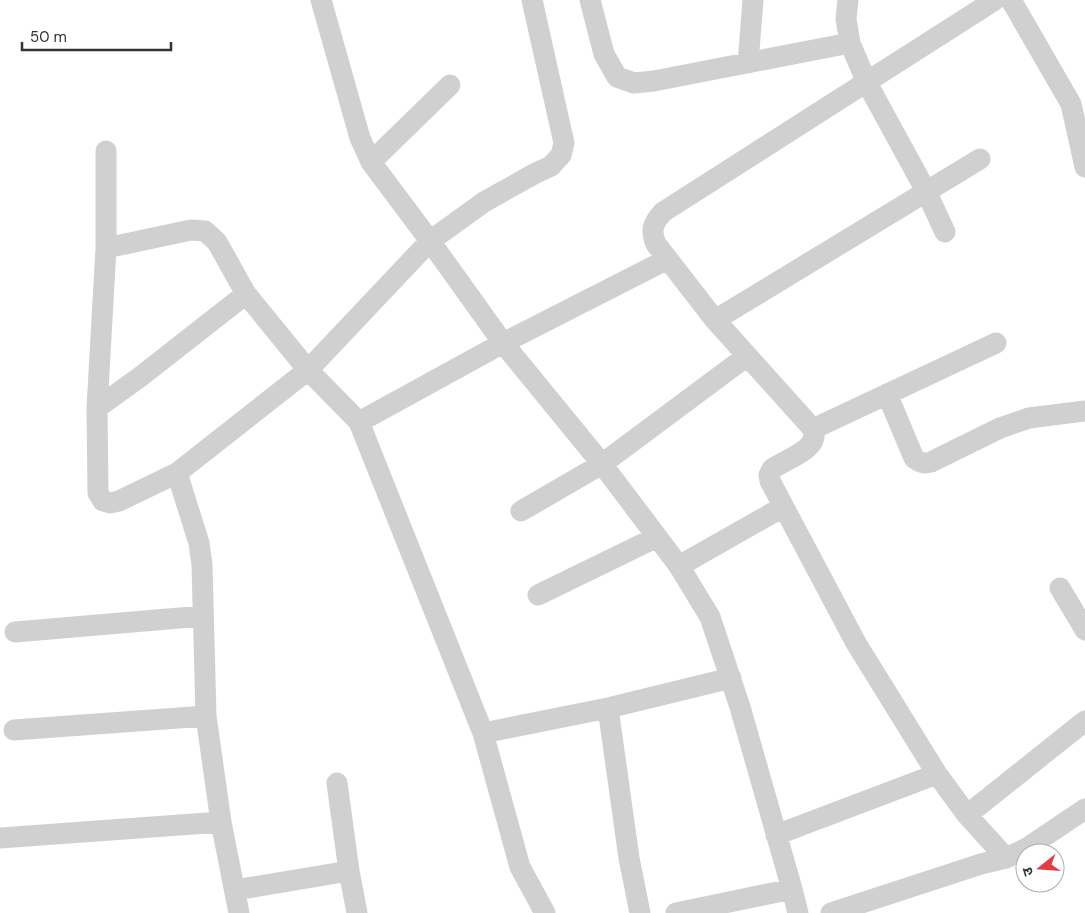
<svg xmlns="http://www.w3.org/2000/svg" width="1085" height="913" font-family="'DM Sans','Noto Sans Devanagari',sans-serif">
  <rect width="100%" height="100%" fill="#fff"/>
  <g fill="none" stroke-linecap="round" stroke-linejoin="round">
    <!-- street -->
    <path stroke="#d0d0d0" stroke-width="21" d="M321,0l39,138 11,24 59,79 73,102 99,121 77,102 31,51 30,90 52,182 6,24
      M590,0l14,54 13,23 17,6 20,-2 196,-38
      M848,0l-2,19 4,24 17,40 59,108 19,41
      M995,0l-332,212c-10,11 -13,18 -7,32l59,76 98,109c8,20 -27,30 -41,40l-3,6 1,6 86,162 81,131 30,41 39,43
      M1011,0l60,104 14,63
      M748,63l5,-63
      M106,151v97l-9,160 1,85 5,8 7,2 9,-2 58,-28 131,-103 122,-129 54,-39 50,-28 17,-8 10,-11 3,-12 -32,-143
      M371,162l79,-77
      M106,248l85,-18 14,1 12,11 29,52 62,76 51,52 124,311 37,134 25,46
      M715,320l265,-161
      M887,394l27,64c6,5 10,6 17,4l69,-34 29,-10 56,-7
      M97,408l43,-31 106,-83
      M359,422l144,-79 165,-84
      M813,429l183,-86
      M177,473l22,70 3,22 4,151 15,106 18,91
      M521,511l81,-47 145,-108
      M679,566l104,-59
      M1060,588l25,42
      M538,595l119,-58
      M15,632l188,-16
      M608,708l21,150 11,55
      M14,730l192,-14
      M483,733l125,-25 123,-30
      M337,783l12,88 8,42
      M967,815l118,-94
      M776,835l161,-61
      M0,838l221,-16
      M235,890l114,-19
      M676,913l116,-24
      M831,913l150,-49 25,-6 21,-10 58,-39"/>
  </g>
  <!-- north arrow -->
  <g transform="translate(1040 868) rotate(253)"><circle r="24" fill="#ffffff" stroke="#adadad"/>
  <path d="M0-4L9 19L0 12L-9 19Z" fill="#e63946"/>
  <text y="-8" font-size="14" font-weight="bold" text-anchor="middle" fill="#333333">उ</text>
  </g>
  <!-- scale -->
  <path d="M22 42v8h149v-8" fill="none" stroke="#333333" stroke-width="2.5"/>
  <text x="30" y="42" font-size="15" fill="#333333" stroke="#ffffff" stroke-width="4" paint-order="stroke">50 m</text>
</svg>
